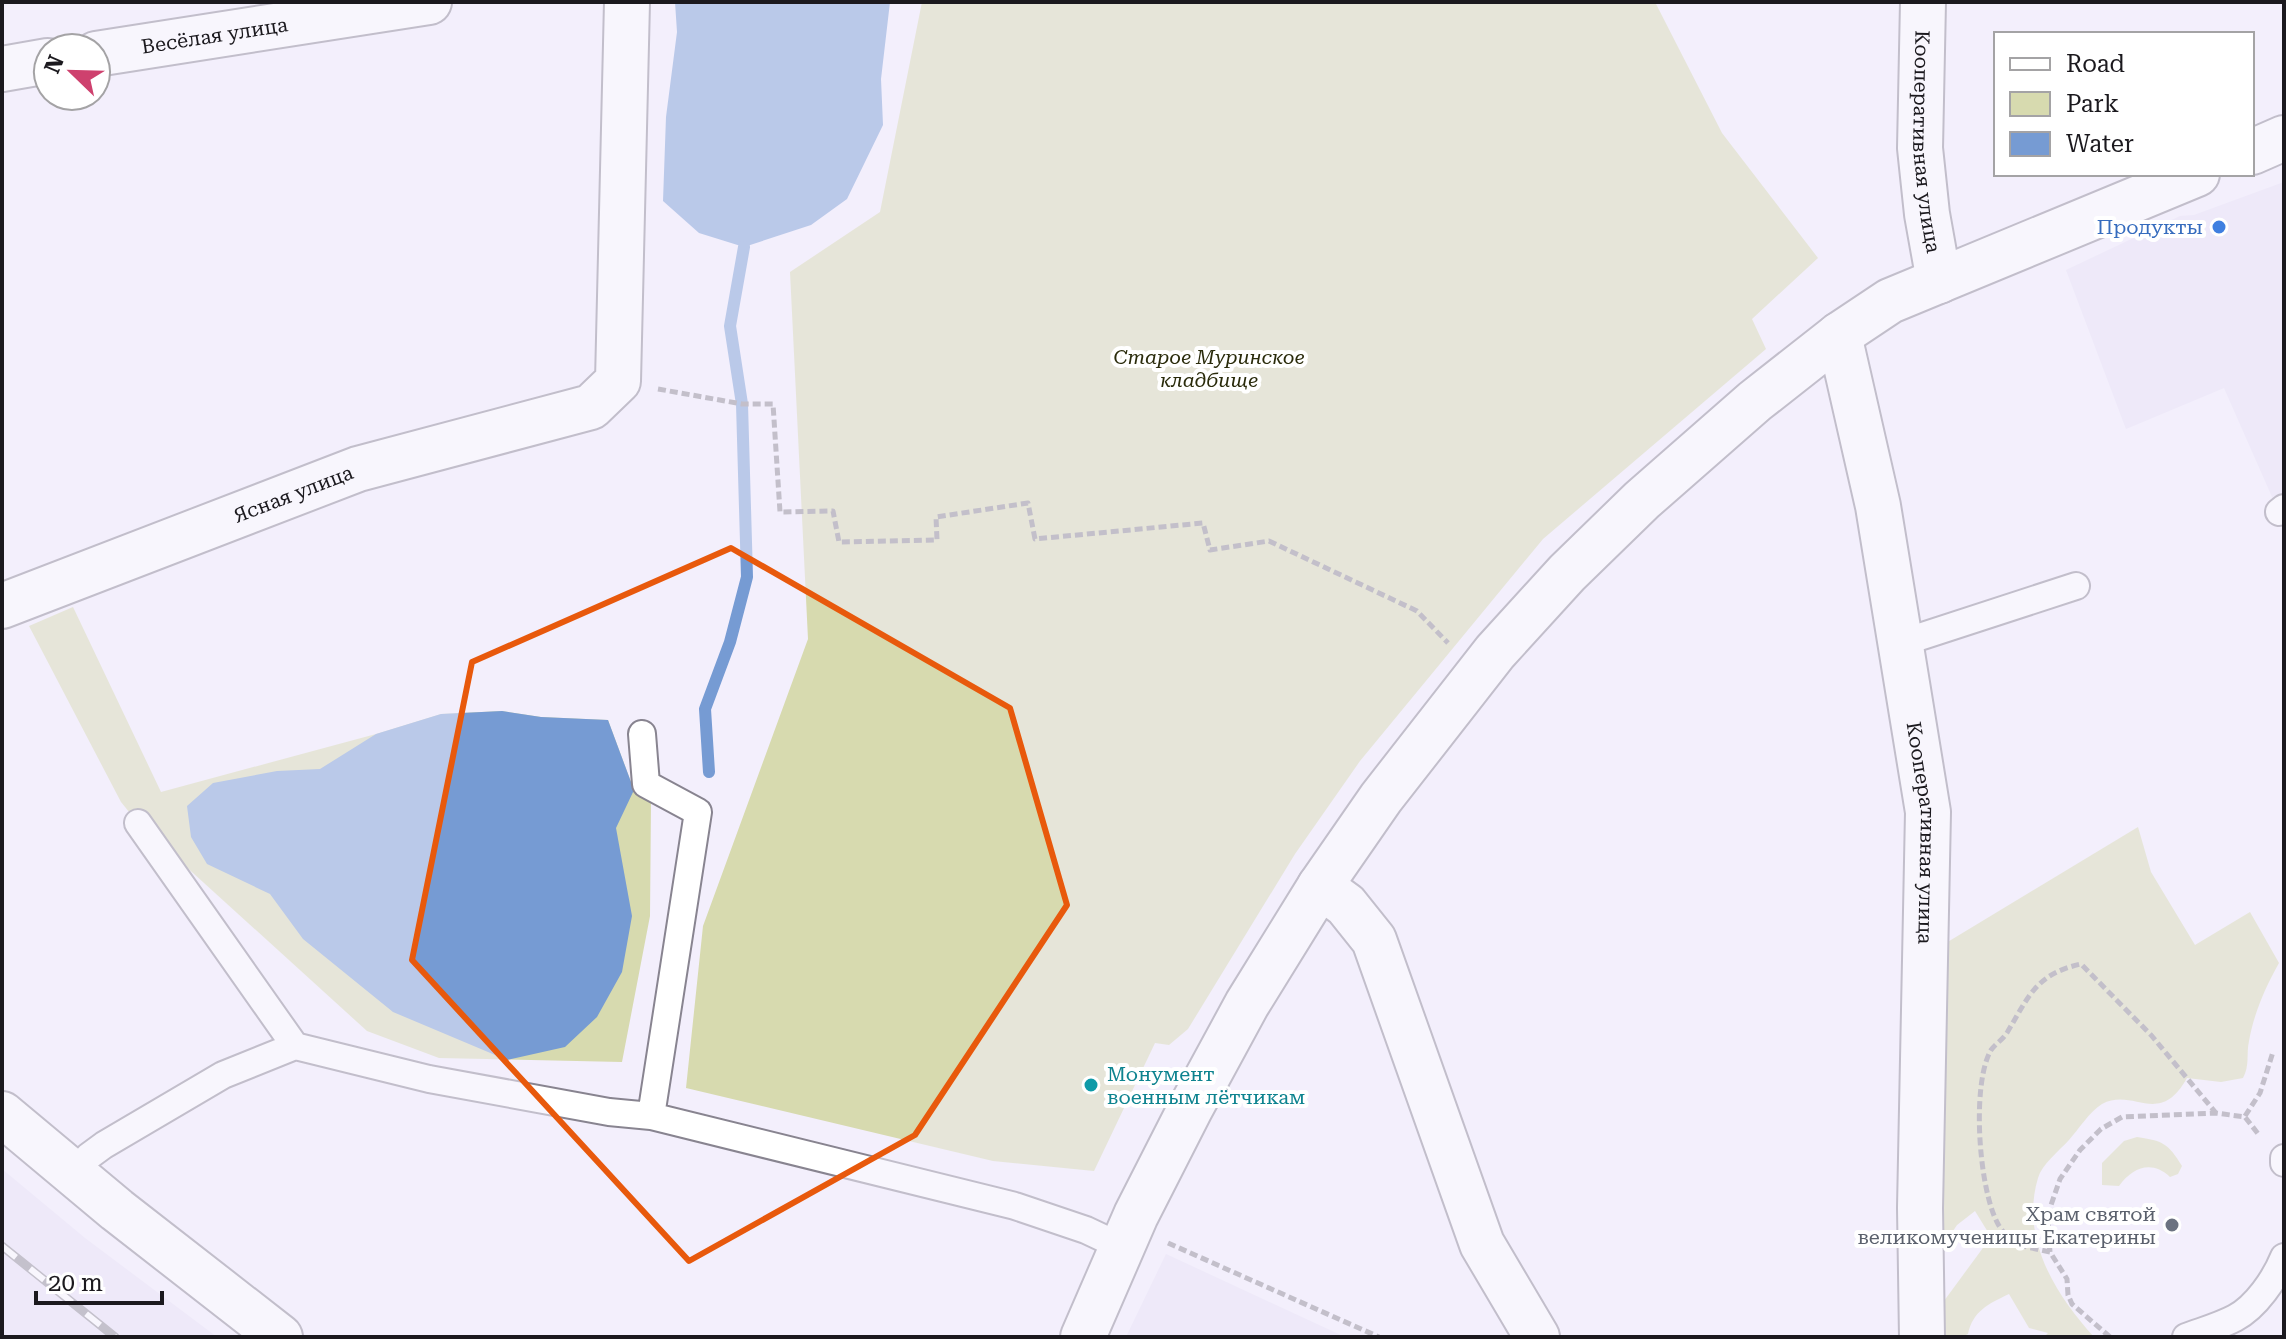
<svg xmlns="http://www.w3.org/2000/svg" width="2286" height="1339" font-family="'Roboto Serif',serif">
  <rect width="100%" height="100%" fill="#f3effc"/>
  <!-- built -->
  <path fill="#e8e2f6" d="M2284,182v342l-60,-136 -98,41 -60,-159 114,-54 14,-1z
    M2,1169l83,69 132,99h-215z
    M1166,1254l179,83h-219z"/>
  <!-- green -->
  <path fill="#d7daaf" d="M922,2h733l67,131 96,125 -66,61 14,30 -223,190 -183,222 -65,93 -107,175 -19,16 -14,-2 -61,128 -101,-10 -307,-73 17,-162 105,-287 -18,-367 90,-60z
    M73,607l88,185 215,-58 65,-20 61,-3 39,6 67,3 26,70 17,11 -1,115 -28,146 -183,-4 -72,-27 -229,-208 -17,-21 -92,-176z
    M2138,827l13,45 44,73 55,-33 29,51c-14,25 -25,50 -30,78 -3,14 1,24 -6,37l-22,4 -34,-4c-28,50 -53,9 -85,26 -12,7 -24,26 -33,36 -10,11 -27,24 -31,38 -18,60 17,116 56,159h-50l4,-4 -19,-5 -20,-34c-21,10 -36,17 -41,40l-7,3h-18l-2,-32 50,-68 -16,-26 -18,14 -16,24v-303z
    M2137,1137c26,4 31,6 45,29l-4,8 -8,3c-18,-17 -37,-10 -51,9l-17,-1v-22l22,-22z"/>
  <!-- water -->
  <path fill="#769bd3" d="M675,2h215l-9,77 2,46 -36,74 -36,26 -67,22 -45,-14 -36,-32 3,-84 11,-85z
    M502,711l39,6 67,3 26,70 -18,38 16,88 -10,56 -25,45 -32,30 -58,13 -114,-48 -90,-73 -33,-45 -63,-30 -16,-27 -4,-31 26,-23 64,-12 43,-2 56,-35 65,-20z"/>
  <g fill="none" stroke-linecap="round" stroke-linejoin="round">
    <!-- stream -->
    <path stroke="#769bd3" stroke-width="12" d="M709,772l-4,-63 25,-67 17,-65 -5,-173 -12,-78 14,-79"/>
    <defs>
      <path id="lane" d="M2279,512l5,-4
        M1901,643l175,-57
        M642,734l4,50 52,28 -47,304
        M138,823l157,223
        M2284,1158v5
        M73,1174l16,-18 15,-11 119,-70 72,-29 134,33 180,33 42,4 364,90 71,24 36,17
        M2186,1337c16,-6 34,-11 49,-19 21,-11 40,-39 49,-61"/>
      <g id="street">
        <path id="s1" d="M1923,2l-3,146 7,66 12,67"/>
        <path id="s2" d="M96,54l333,-52"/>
        <path d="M2,69l46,-8"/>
        <path d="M2252,152l32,-14"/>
        <path id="s3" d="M1839,335l39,171 50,306 -8,396 2,129"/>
        <path id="s4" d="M2,606l356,-137 233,-62 27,-26 9,-379"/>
        <path d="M1320,886l26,19 28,35 108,304 55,93"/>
        <path d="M2,1114l115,96 163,127"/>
        <path d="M1083,1337l53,-122 54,-106 57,-105 73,-118 61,-88 114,-146 72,-79 75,-73 113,-99 84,-66 51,-34 307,-127"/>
      </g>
    </defs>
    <!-- lane casing -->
    <use href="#lane" stroke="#888490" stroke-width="30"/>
    <!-- street casing -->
    <use href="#street" stroke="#888490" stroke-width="48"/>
    <!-- path -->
    <path stroke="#89868f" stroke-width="5" stroke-dasharray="8 4" stroke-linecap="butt" d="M658,389l84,15h31l7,108 53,-1 6,31 98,-2 -1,-23 92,-14 7,36 168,-16 7,27 59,-9 148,70 31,32
      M2245,1116l15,-23 13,-41
      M1168,1243l211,94
      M2050,1252l-37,-8c-5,-6 -11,-13 -15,-20 -19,-34 -27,-139 -7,-174 5,-7 13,-11 17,-19 21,-35 28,-57 73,-67l70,71 65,78
      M2110,1337l-38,-33 -4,-9 -1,-16 -17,-27 -2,-25 2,-19 10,-29 20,-29 21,-21 21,-12 94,-4 29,4 14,18"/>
    <!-- lane -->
    <use href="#lane" stroke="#fff" stroke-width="26"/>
    <!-- street -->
    <use href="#street" stroke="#fff" stroke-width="44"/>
    <defs>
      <path id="rail" d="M2,1246l113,91"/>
    </defs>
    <!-- rail casing -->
    <use href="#rail" stroke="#8c8992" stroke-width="9"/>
    <!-- rail -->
    <use href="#rail" stroke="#fff" stroke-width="6" stroke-dasharray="18" stroke-linecap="butt"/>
  </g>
  <!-- marked area -->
  <path d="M0 0H2286V1339H0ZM731,548l279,160 57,197 -152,230 -226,126 -277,-301 60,-298z" fill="#f3effc" fill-opacity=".55" fill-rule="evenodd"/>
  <path fill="none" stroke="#e8590c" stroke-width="6" stroke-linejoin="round" d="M731,548l279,160 57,197 -152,230 -226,126 -277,-301 60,-298z"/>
  <!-- markers -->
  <circle fill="#3f7fe0" stroke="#fff" stroke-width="3" cx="2219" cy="227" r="8"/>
  <circle fill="#0f9aa8" stroke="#fff" stroke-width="3" cx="1091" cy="1085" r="8"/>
  <circle fill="#6b7280" stroke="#fff" stroke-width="3" cx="2172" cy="1225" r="8"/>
  <g text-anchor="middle" stroke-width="8" stroke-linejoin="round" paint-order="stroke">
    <!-- street labels -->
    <g font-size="20" fill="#1b191e" stroke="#fff">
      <text dy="7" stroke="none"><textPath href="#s2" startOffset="120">Весёлая улица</textPath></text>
      <text dy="7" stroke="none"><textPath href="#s1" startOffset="140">Кооперативная улица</textPath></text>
      <text dy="7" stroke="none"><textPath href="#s4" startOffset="312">Ясная улица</textPath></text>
      <text dy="7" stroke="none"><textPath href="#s3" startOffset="506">Кооперативная улица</textPath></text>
    </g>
    <!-- shop labels -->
    <g font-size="20" fill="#366cbe" stroke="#fff" text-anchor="end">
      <text x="2203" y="234">Продукты</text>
    </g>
    <!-- park labels -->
    <g font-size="20" font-style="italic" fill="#2a2b0b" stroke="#fff">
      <text x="1209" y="364">Старое Муринское<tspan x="1209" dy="23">кладбище</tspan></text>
    </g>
    <!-- culture labels -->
    <g font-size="20" fill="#0d838f" stroke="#fff" text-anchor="start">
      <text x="1107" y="1081">Монумент<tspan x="1107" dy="23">военным лётчикам</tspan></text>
    </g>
    <!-- worship labels -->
    <g font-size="20" fill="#5b616d" stroke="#fff" text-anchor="end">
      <text x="2156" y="1221">Храм святой<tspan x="2156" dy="23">великомученицы Екатерины</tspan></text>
    </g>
  </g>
  <!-- border -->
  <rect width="2286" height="1339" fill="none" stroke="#1b191e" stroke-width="8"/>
  <!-- legend -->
  <rect x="1994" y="32" width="260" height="144" fill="#ffffff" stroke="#a4a3a5" stroke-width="2"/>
  <rect x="2010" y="58" width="40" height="12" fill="#ffffff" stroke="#a4a3a5" stroke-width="2"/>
  <text x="2066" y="72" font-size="24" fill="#1b191e">Road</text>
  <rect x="2010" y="92" width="40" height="24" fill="#d7daaf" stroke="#a4a3a5" stroke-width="2"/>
  <text x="2066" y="112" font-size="24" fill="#1b191e">Park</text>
  <rect x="2010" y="132" width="40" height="24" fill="#769bd3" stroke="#a4a3a5" stroke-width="2"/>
  <text x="2066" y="152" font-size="24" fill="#1b191e">Water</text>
  <!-- north arrow -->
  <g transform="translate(72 72) rotate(293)"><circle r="38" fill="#ffffff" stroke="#a4a3a5" stroke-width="2"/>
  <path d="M0-6L14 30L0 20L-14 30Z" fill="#ce416e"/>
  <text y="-12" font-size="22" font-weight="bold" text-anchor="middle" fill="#1b191e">N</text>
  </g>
  <!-- scale -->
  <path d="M36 1291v12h126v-12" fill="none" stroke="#1b191e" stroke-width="4"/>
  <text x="48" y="1291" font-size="24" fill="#1b191e" stroke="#ffffff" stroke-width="6" paint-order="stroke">20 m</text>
</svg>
